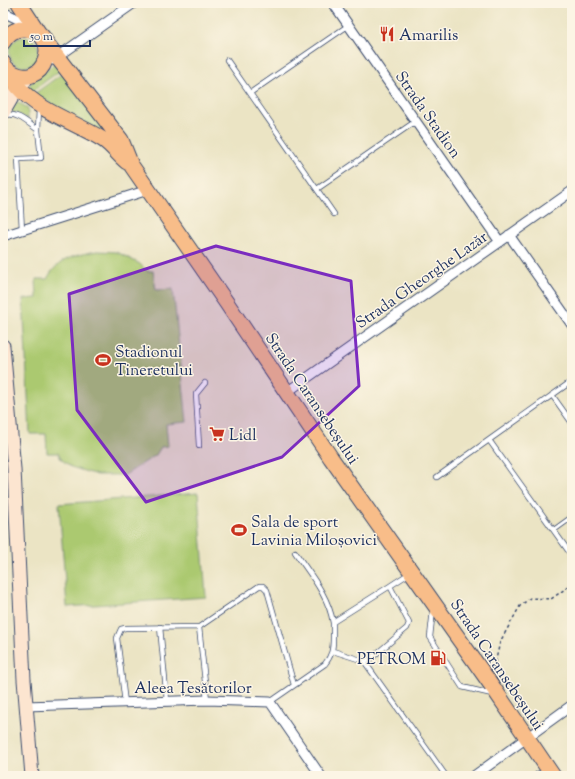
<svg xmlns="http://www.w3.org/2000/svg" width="575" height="779" font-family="'Sorts Mill Goudy',serif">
  <rect width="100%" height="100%" fill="#fcf5e5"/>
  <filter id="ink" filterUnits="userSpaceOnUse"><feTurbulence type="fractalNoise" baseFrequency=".025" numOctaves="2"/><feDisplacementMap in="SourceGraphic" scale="8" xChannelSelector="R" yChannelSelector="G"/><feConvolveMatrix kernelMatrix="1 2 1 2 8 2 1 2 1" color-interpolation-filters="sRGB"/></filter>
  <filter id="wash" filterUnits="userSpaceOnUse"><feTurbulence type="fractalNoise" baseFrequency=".012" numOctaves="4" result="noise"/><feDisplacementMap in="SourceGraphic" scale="16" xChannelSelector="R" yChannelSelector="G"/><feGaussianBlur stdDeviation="0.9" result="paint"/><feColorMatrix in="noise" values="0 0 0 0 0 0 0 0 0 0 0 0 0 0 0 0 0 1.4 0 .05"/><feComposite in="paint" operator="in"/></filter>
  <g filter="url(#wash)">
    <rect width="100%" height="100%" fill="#ebe4c4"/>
    <!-- green -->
    <path fill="#abc970" stroke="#637c67" d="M9 52a15 15 0 1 1 30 0a15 15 0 1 1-30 0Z
      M55,63l7,6 -31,23 -4,-3 6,-9z
      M64,72l48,67 -78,-45z
      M16,101l12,7v11l-13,-6 -5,-1z
      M97,251l20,1 23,12 7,7h6l3,19 17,-1 14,133 -21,2 2,22 -7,1 -5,8 -31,20h-28l-26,-8 -10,-8 -3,-6h-11l-1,-19h-16l-7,-135 14,-1 -1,-19h11c11,-21 29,-24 50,-28z
      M198,493l8,104 -139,10 -8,-103z"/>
  </g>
  <g filter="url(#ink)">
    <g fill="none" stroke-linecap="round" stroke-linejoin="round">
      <defs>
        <path id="lane" d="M227,60l107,154
          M250,93l99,-68
          M5,115c12,-3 23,8 33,15
          M317,189l99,-68
          M22,230l-4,-71 23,-1 -3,-28 1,-22
          M552,395l20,28
          M489,440l83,116
          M199,446l-3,-52 9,-11
          M437,477l135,-96
          M554,530l18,-13
          M433,610l-3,27 32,50 30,7
          M333,622l57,-36
          M160,627l7,74
          M333,651l31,10 5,-1 38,-32 2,-5 -19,-37 20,-13
          M364,661l82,115
          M207,700l-8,-73 60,-41h4l4,4 27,95
          M270,702l55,-38c7,-9 8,-15 8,-26 0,-5 0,-10 0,-15 -4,-27 -24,-50 -38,-71
          M125,703l-8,-65 4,-9 4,-1 74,-1"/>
        <path id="street" d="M333,3l167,239
          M3,12l21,10 6,6
          M53,60l81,-57
          M509,235l63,90
          M3,236l145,-46
          M287,392l285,-201
          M26,706l181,-6 63,2 51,74
          M474,776l98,-71
          M539,776l12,-2"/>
        <path id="secondary" d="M3,113l15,-26 7,-6
          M3,346l11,123 10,211 8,96"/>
        <path id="primary" d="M19,3l21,32
          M44,40l77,100 10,25 95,137 105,156 159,225 63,93
          M3,42c4,-7 11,-13 20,-13 43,-1 22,71 -17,39
          M3,63c5,8 9,17 15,24 22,25 57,35 84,52 10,6 16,16 25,23"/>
      </defs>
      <!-- lane casing -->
      <use href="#lane" stroke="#3a4a6d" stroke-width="6"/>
      <!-- street casing -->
      <use href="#street" stroke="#3a4a6d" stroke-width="11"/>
      <!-- secondary casing -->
      <use href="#secondary" stroke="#3a4a6d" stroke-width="15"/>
      <!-- primary casing -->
      <use href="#primary" stroke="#3a4a6d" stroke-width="17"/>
      <!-- path -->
      <path stroke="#3a4a6d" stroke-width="1.5" stroke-dasharray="3 3" stroke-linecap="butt" d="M494,668l6,-26 20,-36 10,-8 21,1 21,-15"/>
      <!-- lane -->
      <use href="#lane" stroke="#fff" stroke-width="4.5"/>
      <!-- street -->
      <use href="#street" stroke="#fff" stroke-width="9"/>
      <!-- secondary -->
      <use href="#secondary" stroke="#fce5d0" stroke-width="13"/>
      <!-- primary -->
      <use href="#primary" stroke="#f8bd89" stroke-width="15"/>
    </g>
  </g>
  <!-- marked area -->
  <path fill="#7b2cbf" fill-opacity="0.2" stroke="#7b2cbf" stroke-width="3" stroke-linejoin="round" d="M216,246l135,35 8,105 -77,71 -136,45 -69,-92 -8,-116z"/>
  <!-- icons -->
  <defs>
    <symbol id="restaurant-bare" viewBox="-9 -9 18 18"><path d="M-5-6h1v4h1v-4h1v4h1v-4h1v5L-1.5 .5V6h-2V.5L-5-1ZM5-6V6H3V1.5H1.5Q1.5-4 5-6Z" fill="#c8321e" stroke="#fcf5e5" stroke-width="2.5" paint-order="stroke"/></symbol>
    <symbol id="stadium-bare" viewBox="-9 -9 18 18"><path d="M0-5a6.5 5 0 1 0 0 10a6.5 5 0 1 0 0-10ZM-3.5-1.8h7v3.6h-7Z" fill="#c8321e" stroke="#fcf5e5" stroke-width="2.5" paint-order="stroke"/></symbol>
    <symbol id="supermarket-bare" viewBox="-9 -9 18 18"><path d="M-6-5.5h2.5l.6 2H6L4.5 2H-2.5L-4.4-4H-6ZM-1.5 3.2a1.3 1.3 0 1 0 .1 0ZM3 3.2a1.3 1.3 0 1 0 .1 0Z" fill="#c8321e" stroke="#fcf5e5" stroke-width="2.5" paint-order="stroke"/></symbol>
    <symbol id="fuel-bare" viewBox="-9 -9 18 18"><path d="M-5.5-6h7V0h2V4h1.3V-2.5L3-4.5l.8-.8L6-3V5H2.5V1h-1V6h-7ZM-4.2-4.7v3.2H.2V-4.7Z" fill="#c8321e" stroke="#fcf5e5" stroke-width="2.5" paint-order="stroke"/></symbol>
  </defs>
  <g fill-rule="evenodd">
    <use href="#restaurant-bare" x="376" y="23" width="22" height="22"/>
    <use href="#stadium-bare" x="92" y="349" width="22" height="22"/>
    <use href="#supermarket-bare" x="206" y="423" width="22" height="22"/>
    <use href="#stadium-bare" x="228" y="519" width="22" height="22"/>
    <use href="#fuel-bare" x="427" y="647" width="22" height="22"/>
  </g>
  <g text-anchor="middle" stroke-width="3" stroke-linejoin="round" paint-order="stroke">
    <!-- poi labels -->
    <g font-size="16" fill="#1b2f5e" stroke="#fcf5e5" text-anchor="start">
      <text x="399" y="40">Amarilis</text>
      <text x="115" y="357">Stadionul<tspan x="115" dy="18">Tineretului</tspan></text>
      <text x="229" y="440">Lidl</text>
      <text x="251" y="527">Sala de sport<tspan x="251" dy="18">Lavinia Miloșovici</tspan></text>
      <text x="426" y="664" text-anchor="end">PETROM</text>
    </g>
    <!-- street labels -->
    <g font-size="16" fill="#1b2f5e" stroke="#fcf5e5">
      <text transform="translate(429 114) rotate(55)" y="6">Strada Stadion</text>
      <text transform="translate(421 279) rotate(-35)" y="6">Strada Gheorghe Lazăr</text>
      <text transform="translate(313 398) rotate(56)" y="6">Strada Caransebeșului</text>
      <text transform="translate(498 664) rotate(56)" y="6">Strada Caransebeșului</text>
      <text x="193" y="693">Aleea Țesătorilor</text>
    </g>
  </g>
  <!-- margin -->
  <rect width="575" height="779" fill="none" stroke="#fcf5e5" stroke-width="16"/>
  <!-- scale -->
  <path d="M24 40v6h66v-6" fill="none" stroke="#1b2f5e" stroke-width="2"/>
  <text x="30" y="40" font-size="12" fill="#1b2f5e" stroke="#fcf5e5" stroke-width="3" paint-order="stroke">50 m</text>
</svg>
